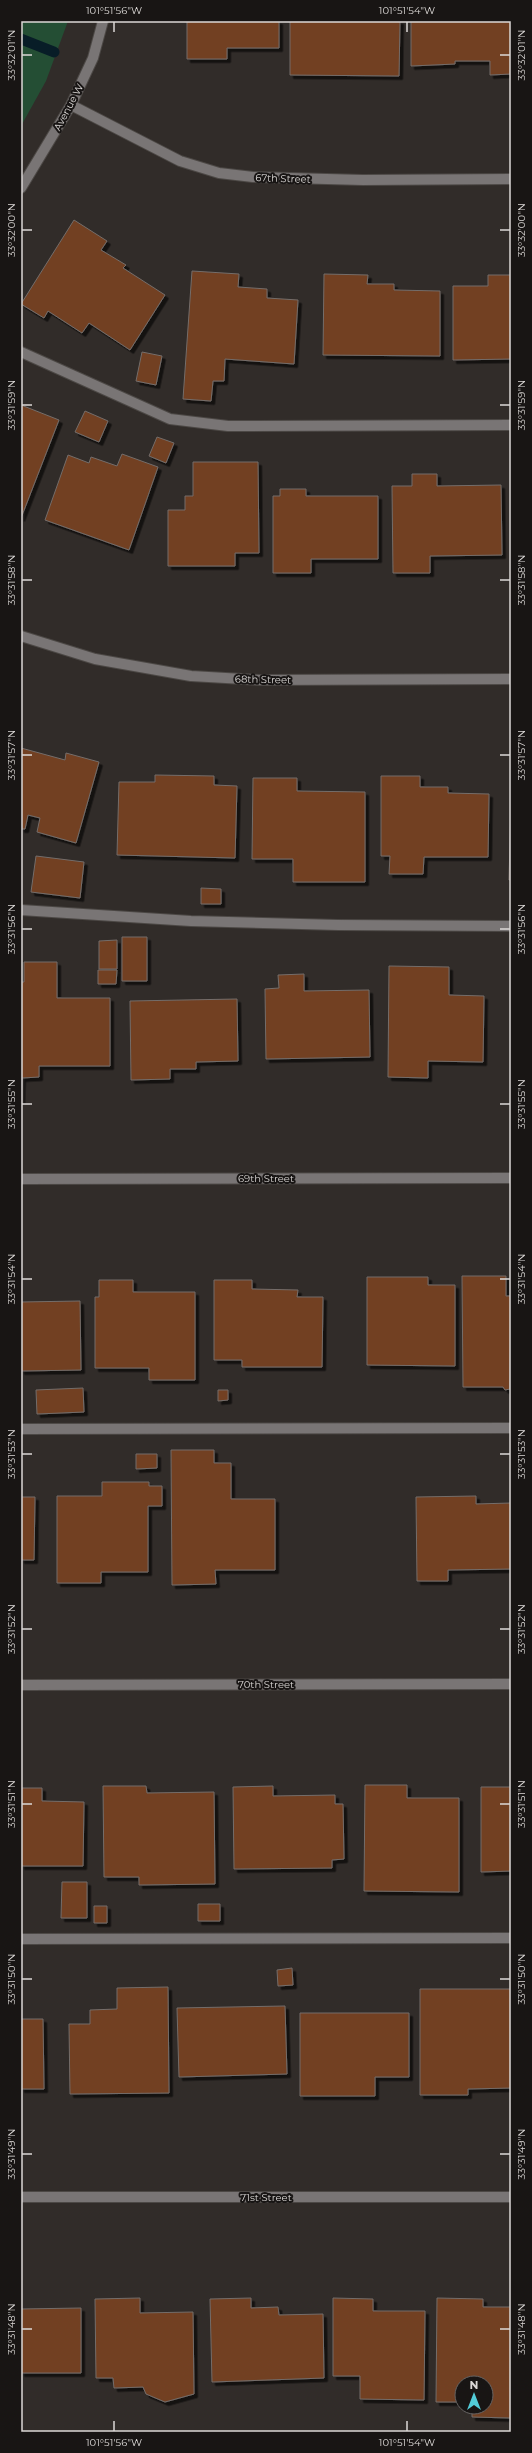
<svg xmlns="http://www.w3.org/2000/svg" width="532" height="2453" font-family="Montserrat,sans-serif">
  <defs>
    <filter id="shadow"><feDropShadow dx="3.5" dy="3.5" stdDeviation="0" flood-color="#0009"/></filter>
  </defs>
  <rect width="100%" height="100%" fill="#312c29"/>
  <!-- green -->
  <path fill="#244e34" d="M21,21h47l-22,60 -25,45z"/>
  <g fill="none" stroke-linecap="round" stroke-linejoin="round">
    <!-- stream -->
    <path stroke="#081d27" stroke-width="11" d="M21,39l33,13"/>
  </g>
  <!-- building -->
  <path fill="#723f20" stroke="#746d6a" filter="url(#shadow)" d="M187,21h92v27h-52v11h-40z
    M290,21h110l-1,55 -109,-1z
    M411,21h100v53l-21,1v-14h-35v3l-44,2z
    M74,220l33,21 -6,9 25,15 -3,3 42,27 -35,55 -41,-27 -7,10 -34,-22 -4,7 -23,-14z
    M192,271l47,3 -1,13 29,2v9l31,2 -4,64 -69,-5 -1,22h-11l-2,20 -28,-2z
    M324,274l44,1 -1,9h27v6l46,1v65l-117,-1z
    M488,275h23v84l-58,1v-74h35z
    M142,352l20,4 -6,29 -20,-4z
    M21,405l38,15 -38,98z
    M85,411l23,10 -9,21 -24,-10z
    M157,437l17,6 -8,20 -17,-7z
    M122,454l36,13 -29,83 -84,-30 23,-65 21,8 2,-6 26,9z
    M193,462h65l1,91h-24v13h-67v-56h17v-14h8z
    M412,474h25v12l64,-1 1,70 -72,1v17h-37l-1,-87h20z
    M280,489h26v7h72v63h-67v14h-38v-77h7z
    M21,748l44,12 1,-7 33,9 -23,81 -39,-11 3,-14 -12,-3 -3,14h-4z
    M155,775l59,1v9l23,1 -2,72 -118,-3 2,-73h36z
    M381,776h39v11h28v6l41,1 -1,63h-64l-1,17h-34l1,-18h-9z
    M253,778h44v13l68,1v90h-72v-23h-41z
    M511,803v77h-2z
    M36,856l48,6 -4,36 -49,-6z
    M201,888l20,1v15h-20z
    M122,937h25v44h-25z
    M117,940v29h-18v-28z
    M24,962h33v36h53v68h-71v11l-17,1 -1,22v-118h3z
    M389,966l60,1v28l35,1 -1,66 -55,-1v17l-40,-1z
    M98,970h19l-1,14h-18z
    M304,974v17l65,-1 1,67 -104,2 -1,-70 14,-1 -1,-13z
    M237,999l1,62 -42,1v7h-26v10l-39,1 -1,-79z
    M462,1276h44v20h5l-1,93 -5,1 -2,-3h-40z
    M367,1277h61v8h27v81l-88,-1z
    M99,1280h34v12h62v88h-46v-12h-54v-71h4z
    M214,1280h38v9l46,1 -1,7h26l-1,70h-80v-7h-28z
    M80,1301l1,69 -60,1v-69z
    M83,1388l1,24 -47,2 -1,-24z
    M218,1390h10v10l-10,1z
    M171,1450h43v13h17v36h44v71h-60l1,14 -44,1z
    M136,1454h21v14l-21,1z
    M102,1482h47v4h13v20h-14v66h-47v11h-44v-87h45z
    M476,1496v8l35,-1v66l-63,1v11h-31l-1,-84z
    M21,1497h14l-1,63h-13z
    M365,1785h42v13h52v94l-95,-1z
    M103,1786h43l1,7 67,-1 1,92 -76,1v-8h-35z
    M273,1786v10l62,-1v9h8l1,55 -12,1v8l-98,1 -1,-82z
    M481,1787h30v84l-30,1z
    M21,1788h21v13l42,1 -1,64h-62z
    M62,1882h25v36h-26z
    M198,1904h22v17h-22z
    M94,1906h13v17h-13z
    M292,1968l1,17 -15,1 -1,-16z
    M168,1987l1,106 -99,1 -1,-70h21v-14l27,-1v-21z
    M420,1989h91v99l-43,1v6h-48z
    M285,2006l2,68 -108,3 -2,-69z
    M300,2013h109v64h-34v19h-75z
    M21,2019h22l1,70h-23z
    M140,2298v15l53,-1 1,82 -29,8 -19,-8 -3,-7 -29,1 -1,-10h-17l-1,-79z
    M251,2298v10l27,-1 1,8 44,-1 1,64 -112,4 -2,-83z
    M333,2298l40,1v12h52l-1,89 -64,-1v-23h-27z
    M437,2298l46,1v8h28v111l-39,-1v-10h14v-24h-24v19h-26z
    M81,2308v65h-60v-64z"/>
  <g fill="none" stroke-linecap="round" stroke-linejoin="round">
    <defs>
      <path id="minor" d="M71,105l109,56 39,12 34,4 110,3 148,-1
        M21,188l50,-83 22,-47 10,-37
        M21,352l149,67 58,7 283,-1
        M21,636l74,23 96,17 69,4 251,-1
        M21,910l170,11 147,4 173,1
        M21,1179l490,-1
        M21,1429l490,-1
        M21,1685l490,-1
        M21,1939l490,-1
        M21,2197h490"/>
    </defs>
    <!-- minor casing -->
    <use href="#minor" stroke="#4c4845" stroke-width="12"/>
    <!-- minor -->
    <use href="#minor" stroke="#797575" stroke-width="10"/>
  </g>
  <!-- ticks -->
  <path fill="none" stroke="#dbd8d6" stroke-width="1.5" d="M114,22v10M407,22v10M22,55h10M500,55h10M22,230h10M500,230h10M22,405h10M500,405h10M22,580h10M500,580h10M22,755h10M500,755h10M22,929h10M500,929h10M22,1104h10M500,1104h10M22,1279h10M500,1279h10M22,1454h10M500,1454h10M22,1629h10M500,1629h10M22,1804h10M500,1804h10M22,1979h10M500,1979h10M22,2154h10M500,2154h10M22,2329h10M500,2329h10M114,2421v10M407,2421v10"/>
  <g text-anchor="middle" stroke-width="4" stroke-linejoin="round" paint-order="stroke">
    <!-- street labels -->
    <g font-size="10" fill="#dbd8d6" stroke="#181514">
      <text transform="translate(68 107) rotate(-62)" y="4">Avenue W</text>
      <text transform="translate(283 178) rotate(2)" y="4">67th Street</text>
      <text transform="translate(263 679) rotate(1)" y="4">68th Street</text>
      <text x="266" y="1182">69th Street</text>
      <text x="266" y="1688">70th Street</text>
      <text x="266" y="2201">71st Street</text>
    </g>
  </g>
  <!-- border -->
  <rect width="532" height="2453" fill="none" stroke="#181514" stroke-width="44"/>
  <!-- north arrow -->
  <g transform="translate(474 2395)"><circle r="19" fill="#181514" stroke="#666362"/>
  <path d="M0-3L7 15L0 10L-7 15Z" fill="#52cbd7"/>
  <text y="-6" font-size="11" font-weight="bold" text-anchor="middle" fill="#dbd8d6">N</text>
  </g>
  <rect x="22" y="22" width="488" height="2409" fill="none" stroke="#dbd8d6" stroke-width="1.5"/>
  <g font-size="10" text-anchor="middle" fill="#dbd8d6">
    <text x="114" y="14">101°51'56"W</text>
    <text x="407" y="14">101°51'54"W</text>
    <text transform="translate(11 55) rotate(-90)" y="4">33°32'01"N</text>
    <text transform="translate(521 55) rotate(-90)" y="4">33°32'01"N</text>
    <text transform="translate(11 230) rotate(-90)" y="4">33°32'00"N</text>
    <text transform="translate(521 230) rotate(-90)" y="4">33°32'00"N</text>
    <text transform="translate(11 405) rotate(-90)" y="4">33°31'59"N</text>
    <text transform="translate(521 405) rotate(-90)" y="4">33°31'59"N</text>
    <text transform="translate(11 580) rotate(-90)" y="4">33°31'58"N</text>
    <text transform="translate(521 580) rotate(-90)" y="4">33°31'58"N</text>
    <text transform="translate(11 755) rotate(-90)" y="4">33°31'57"N</text>
    <text transform="translate(521 755) rotate(-90)" y="4">33°31'57"N</text>
    <text transform="translate(11 929) rotate(-90)" y="4">33°31'56"N</text>
    <text transform="translate(521 929) rotate(-90)" y="4">33°31'56"N</text>
    <text transform="translate(11 1104) rotate(-90)" y="4">33°31'55"N</text>
    <text transform="translate(521 1104) rotate(-90)" y="4">33°31'55"N</text>
    <text transform="translate(11 1279) rotate(-90)" y="4">33°31'54"N</text>
    <text transform="translate(521 1279) rotate(-90)" y="4">33°31'54"N</text>
    <text transform="translate(11 1454) rotate(-90)" y="4">33°31'53"N</text>
    <text transform="translate(521 1454) rotate(-90)" y="4">33°31'53"N</text>
    <text transform="translate(11 1629) rotate(-90)" y="4">33°31'52"N</text>
    <text transform="translate(521 1629) rotate(-90)" y="4">33°31'52"N</text>
    <text transform="translate(11 1804) rotate(-90)" y="4">33°31'51"N</text>
    <text transform="translate(521 1804) rotate(-90)" y="4">33°31'51"N</text>
    <text transform="translate(11 1979) rotate(-90)" y="4">33°31'50"N</text>
    <text transform="translate(521 1979) rotate(-90)" y="4">33°31'50"N</text>
    <text transform="translate(11 2154) rotate(-90)" y="4">33°31'49"N</text>
    <text transform="translate(521 2154) rotate(-90)" y="4">33°31'49"N</text>
    <text transform="translate(11 2329) rotate(-90)" y="4">33°31'48"N</text>
    <text transform="translate(521 2329) rotate(-90)" y="4">33°31'48"N</text>
    <text x="114" y="2446">101°51'56"W</text>
    <text x="407" y="2446">101°51'54"W</text>
  </g>
</svg>
